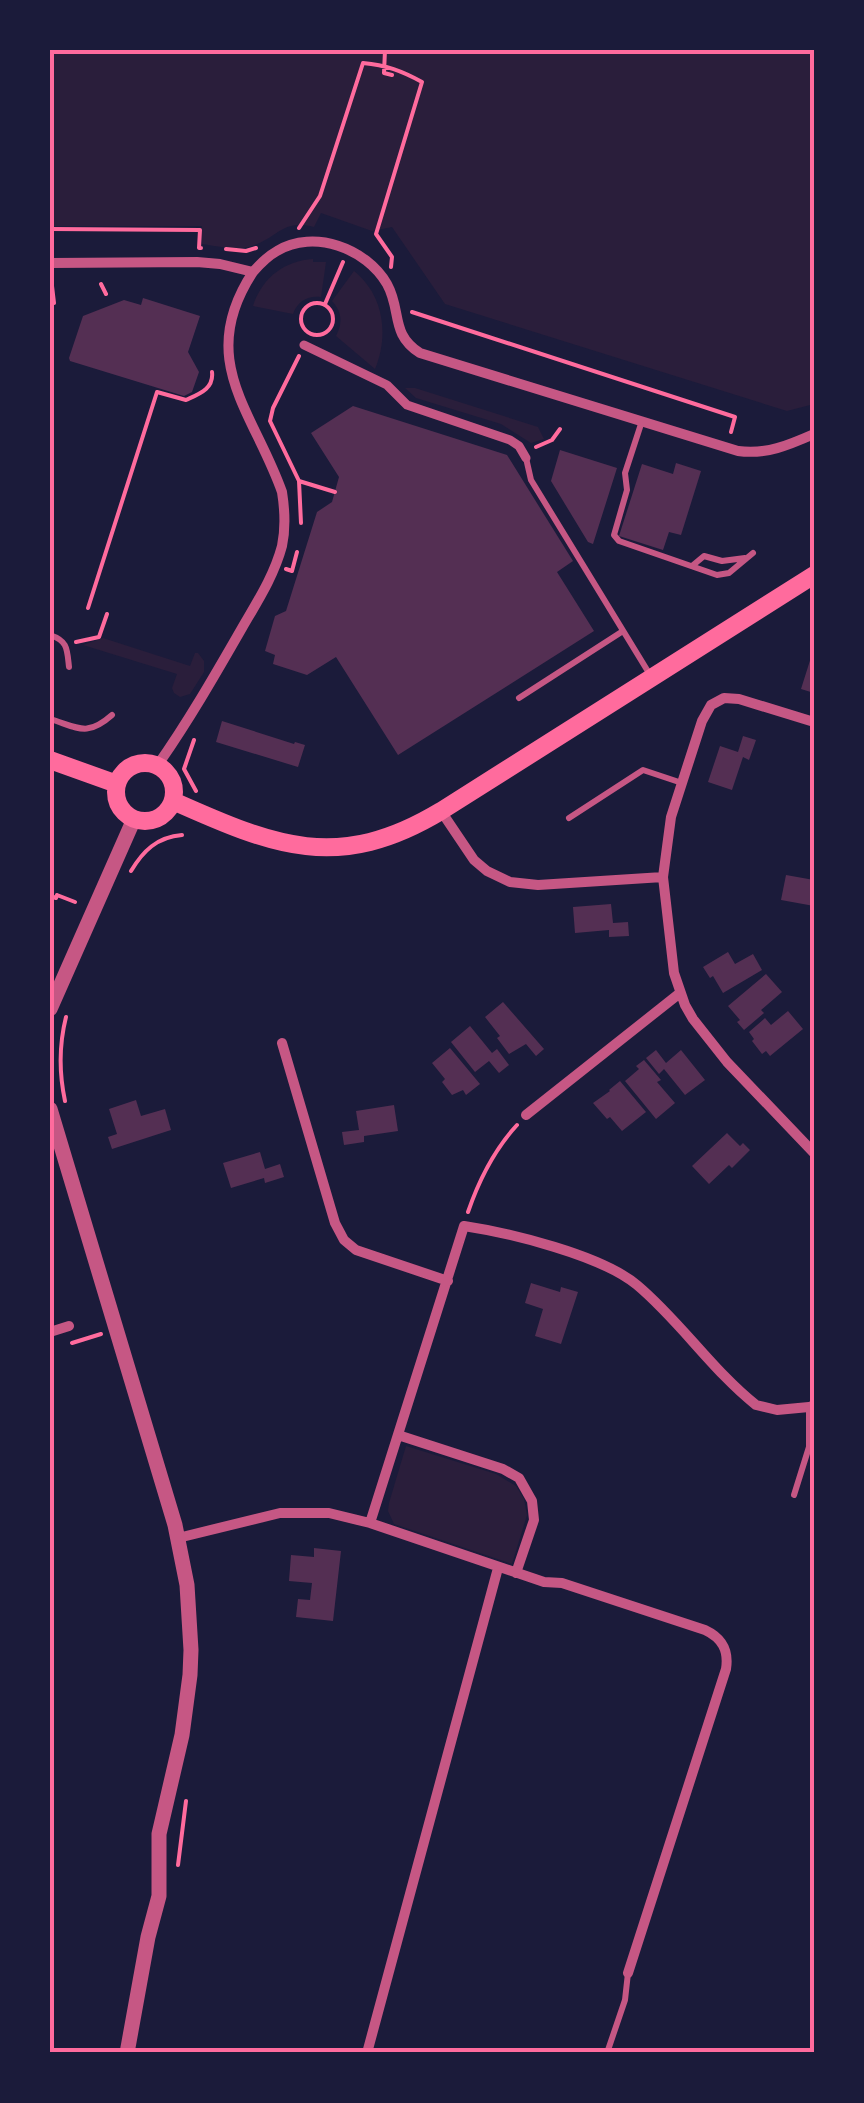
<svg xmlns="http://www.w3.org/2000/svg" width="864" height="2103" font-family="Helvetica,sans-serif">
  <rect width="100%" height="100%" fill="#1b1b3a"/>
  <!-- green -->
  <path fill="#2a1e3b" d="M50,50h764v354l-27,7 -342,-107 -53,-77 -20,4 -51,-18 -7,14c-32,-8 -35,10 -62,19 -14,5 -36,0 -50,-2v-18h-152z
    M313,259v3h13l-5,35c-14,-2 -24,5 -28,17l-40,-8c9,-28 31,-45 60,-47z
    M354,271c30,24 35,64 21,98l-39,-33c7,-13 6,-24 -4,-35z
    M405,388h10l123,39 6,12 -13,4 -30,-19 -85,-26z
    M103,638l87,28 5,-13h3l6,8v11l-14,22 -10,3 -6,-4 -2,-5 5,-14 -94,-29z
    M406,1446l90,28 20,12 8,13 3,16 -15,49 -118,-40 -6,-13 1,-8z"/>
  <!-- building -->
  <path fill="#542f53" d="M143,298l57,18 -12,36 11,20 -7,20 -8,4 -114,-35 -1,-3 14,-42 41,-16 17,5z
    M353,406l154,49 66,106 -16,11 37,59 -196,124 -62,-98 -29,18 -34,-11 2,-9 -10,-4 10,-35 11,-5 31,-99 15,-10 7,-25 -28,-44z
    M560,450l57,18 -24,76 -5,-2 -37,-61z
    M676,463l25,8 -20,64 -12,-3 -6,18 -44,-14 23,-72 31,10z
    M813,651l1,1v41l-13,-4z
    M222,721l72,23 1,-2 10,3 -7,22 -82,-25z
    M743,736l13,4 -7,20 -6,-3 -11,33 -24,-8 12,-36 18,6z
    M786,875l28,5v26l-33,-6z
    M611,904l2,19 15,-1 1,14 -20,1v-7l-34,3 -2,-26z
    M728,952l7,12 18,-10 9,16 -39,23 -10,-17 -3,2 -7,-11z
    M766,974l16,18 -21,18 3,3 -20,17 -7,-8 3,-2 -12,-14z
    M503,1002l41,47 -8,7 -10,-12 -17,10 -12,-16 3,-2 -15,-19z
    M788,1011l15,18 -33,27 -4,-5 -4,3 -10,-13 2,-2 -5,-7 16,-14 6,7z
    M470,1026l22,27 5,-4 12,16 -10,8 -10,-12 -14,11 -24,-30z
    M450,1048l30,36 -14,11 -3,-5 -11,5 -10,-13 3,-3 -13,-16z
    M656,1050l10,13 15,-13 24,30 -20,15 -21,-26 -5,5 -13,-16z
    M644,1060l17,20 -4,2 18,21 -19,16 -31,-38 14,-12 -3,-3z
    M620,1081l26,31 -24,19 -12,-14 -3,2 -14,-16 17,-12 -1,-1z
    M136,1100l5,16 24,-7 6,21 -59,19 -4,-12 9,-3 -8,-25z
    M394,1105l4,26 -34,5v6l-20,3 -2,-13 17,-2 -3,-19z
    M727,1133l13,13 3,-3 7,7 -18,18 -3,-3 -20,19 -17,-18z
    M260,1152l5,17 15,-5 4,13 -19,6 -1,-5 -33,10 -8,-25z
    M531,1283l29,9 1,-5 17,5 -17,52 -26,-8 8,-27 -18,-6z
    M314,1548l27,3 -8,70 -37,-4 2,-18 12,1 2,-17 -23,-2 2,-26 23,2z"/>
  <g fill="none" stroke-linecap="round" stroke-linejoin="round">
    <!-- path -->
    <path stroke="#ff6b9d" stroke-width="4" d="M385,50l-1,23 8,2
      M299,228l21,-32 43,-133c23,2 39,8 59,19l-46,152 16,23 -1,10
      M50,229l150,1 -1,18h2
      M226,249l20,2 10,-3
      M101,284l5,10
      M52,286l2,17
      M301 319a16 16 0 1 1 32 0a16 16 0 1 1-32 0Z
      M325,304l18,-42
      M412,312l323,105 -4,15
      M299,356l-26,52 -3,13 29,60 2,42
      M536,447l16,-7 8,-11
      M299,481l36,11
      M286,569l6,2 5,-19
      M88,608l69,-216 29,8c13,-6 28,-11 26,-28
      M76,642l23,-5 8,-23
      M194,740l-10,29 12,22
      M131,871c12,-20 26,-34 51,-36
      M50,896l6,2 1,-3 18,7
      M65,1101c-6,-28 -6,-56 1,-84
      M468,1212c11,-32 26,-62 49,-87
      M72,1343l29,-9
      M178,1865l8,-64"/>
    <!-- service -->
    <path stroke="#c65784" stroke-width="6" d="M642,421l-17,52 2,17 -13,45 5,6 98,34 12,-2 24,-20
      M526,458l5,22 121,198
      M692,566l12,-10 18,5 23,-3
      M50,635c18,6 17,14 19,32
      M519,698l104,-67
      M50,719c29,9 37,18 62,-4
      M569,818l74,-48 39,13
      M794,1495l15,-48v-40l5,-6
      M607,2053l18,-53 3,-27"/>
    <!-- pedestrian -->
    <path stroke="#c65784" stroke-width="9" d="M304,345l83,40 20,20 103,35 9,6 7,12"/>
    <!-- minor -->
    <path stroke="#c65784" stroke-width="10" d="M50,263l147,-1 23,2 33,8c7,-8 15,-16 24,-21 37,-22 89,-3 110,33 15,27 3,50 33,69l318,98c28,4 51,-6 76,-17
      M814,722l-75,-23 -15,-1 -13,7 -9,16 -31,96 -8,60 11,96 11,32 8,14 34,43 87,91
      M157,766c31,-44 58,-91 85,-138 15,-26 32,-52 40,-82 4,-19 3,-35 0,-54 -28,-80 -87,-132 -29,-220
      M441,811l33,49 13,11 23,11 28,3 125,-8
      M282,1043l53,180 9,17 12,10 92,31
      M526,1115l154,-122
      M50,1332l19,-6
      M398,1435l105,34 16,9 13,23 2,19 -18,53
      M370,1523l94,-297c46,7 137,29 173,59 43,36 75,85 119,120l21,5 32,-3
      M178,1538l102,-25h49l41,10 174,59 18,1 143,47c17,8 24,20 21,39l-98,304
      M367,2053l131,-485"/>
    <!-- tertiary -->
    <path stroke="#c65784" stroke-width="15" d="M50,1009l84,-190
      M50,1109l125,416 12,60 4,65 -1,25 -8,60 -23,99v62l-11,41 -21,116"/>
    <!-- secondary -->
    <path stroke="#ff6b9d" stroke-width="18" d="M50,760l67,24
      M116 792a29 29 0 1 1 58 0a29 29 0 1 1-58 0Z
      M173,801c101,45 165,72 268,10l373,-236"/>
  </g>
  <!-- border -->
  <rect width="864" height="2103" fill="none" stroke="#1b1b3a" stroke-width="105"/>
  <rect x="52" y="52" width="760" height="1998" fill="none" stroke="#ff6b9d" stroke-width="4"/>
</svg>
